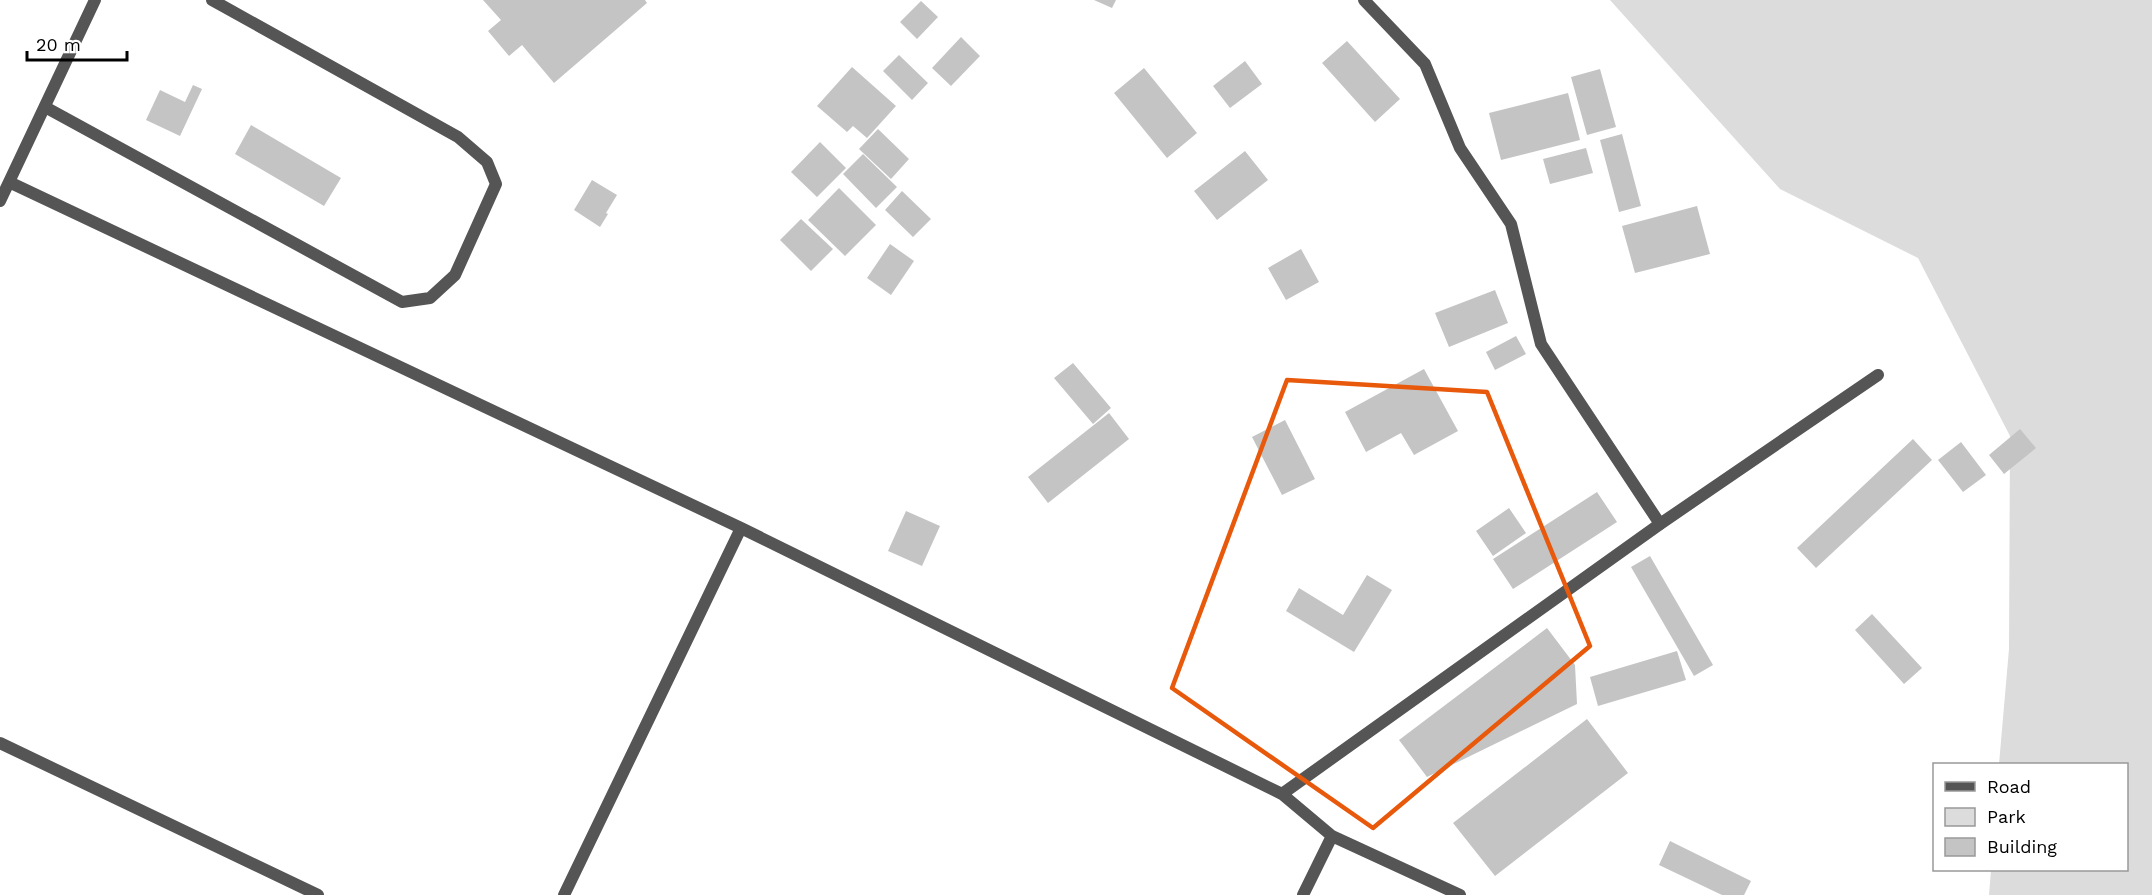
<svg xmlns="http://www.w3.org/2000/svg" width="2152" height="895" font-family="'Work Sans',sans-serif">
  <rect width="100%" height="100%" fill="#fff"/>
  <!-- green -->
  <path fill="#dcdcdc" d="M1610,0h542v895h-163l2,-25h135v-106h-127l10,-115 1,-213 -92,-178 -138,-69z"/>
  <!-- building -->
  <path fill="#c4c4c4" d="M483,0h162l2,3 -93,80 -32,-38 -13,11 -21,-25 13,-11z
    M1094,0h22l-4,8z
    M921,1l17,16 -21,22 -17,-17z
    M961,37l19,19 -29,30 -19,-18z
    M1347,41l53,58 -25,23 -53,-59z
    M899,55l29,28 -16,17 -29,-29z
    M1245,61l17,23 -32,24 -17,-22z
    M852,67l44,39 -29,32 -14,-12 -6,6 -30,-26z
    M1144,68l53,65 -30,25 -53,-65z
    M1600,69l16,58 -29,8 -16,-58z
    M193,85l9,4 -22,47 -34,-16 14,-30 25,12z
    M1568,93l12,47 -79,20 -12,-47z
    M251,125l90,53 -17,28 -89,-52z
    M878,129l31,30 -18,20 -32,-30z
    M1622,134l19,72 -22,6 -19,-72z
    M820,142l26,26 -29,29 -26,-25z
    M1586,148l7,25 -43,11 -7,-25z
    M1245,151l23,29 -51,40 -23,-29z
    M863,154l34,33 -21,21 -33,-34z
    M592,180l25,15 -11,18 2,1 -8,13 -26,-17z
    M839,188l37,37 -31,31 -37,-36z
    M902,191l29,28 -18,18 -28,-27z
    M1697,206l13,48 -75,19 -13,-47z
    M801,219l32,30 -22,22 -31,-31z
    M890,244l24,17 -23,34 -24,-17z
    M1301,249l18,33 -33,18 -18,-32z
    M1495,290l13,33 -59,24 -14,-34z
    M1516,336l10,18 -31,16 -9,-18z
    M1073,363l38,45 -18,16 -39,-46z
    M1424,369l34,62 -44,24 -13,-22 -35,19 -21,-40z
    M1109,413l20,26 -81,64 -20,-26z
    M1285,420l30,59 -33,16 -30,-58z
    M2020,429l16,19 -32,26 -15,-19z
    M1913,439l19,21 -116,108 -19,-20z
    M1961,442l25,33 -23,17 -25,-32z
    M1597,492l20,30 -104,67 -20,-30z
    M1509,508l17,25 -33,23 -17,-25z
    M906,511l34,15 -18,40 -34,-15z
    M1650,556l63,109 -19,11 -63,-109z
    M1367,575l25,15 -38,62 -68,-41 13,-23 44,27z
    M1872,614l50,54 -18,16 -49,-54z
    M1547,628l28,37 2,39 -150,73 -28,-37z
    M1677,651l9,29 -88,26 -8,-29z
    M1587,719l41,54 -133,103 -42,-53z
    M1670,841l81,40 -7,14h-22l-63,-30z"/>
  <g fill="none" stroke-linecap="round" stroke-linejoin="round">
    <!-- lane -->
    <path stroke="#555" stroke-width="12" d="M1364,0l61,64 35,84 51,76 30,120 119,180
      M45,107l357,195 28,-4 25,-23 41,-91 -9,-22 -29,-25 -246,-137"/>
    <!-- street -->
    <path stroke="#555" stroke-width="12" d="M95,0l-86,182 732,346 541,266 378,-270 218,-149
      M0,201l9,-19
      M0,743l318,152
      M1282,794l50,42 128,59
      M564,895l177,-367
      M1303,895l29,-59"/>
  </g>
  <!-- marked area -->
  <path fill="none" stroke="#e8590c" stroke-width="4.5" stroke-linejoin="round" d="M1287,380l200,12 103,254 -217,182 -201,-140z"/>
  <!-- legend -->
  <rect x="1933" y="763" width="195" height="108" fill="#ffffff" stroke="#999999" stroke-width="1.5"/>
  <rect x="1945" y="782" width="30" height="9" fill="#555555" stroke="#999999" stroke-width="1.5"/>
  <text x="1987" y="793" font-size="18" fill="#000000">Road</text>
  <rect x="1945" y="808" width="30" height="18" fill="#dcdcdc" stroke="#999999" stroke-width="1.5"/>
  <text x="1987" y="823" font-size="18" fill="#000000">Park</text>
  <rect x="1945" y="838" width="30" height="18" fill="#c4c4c4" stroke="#999999" stroke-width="1.5"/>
  <text x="1987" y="853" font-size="18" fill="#000000">Building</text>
  <!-- scale -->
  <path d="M27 51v9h100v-9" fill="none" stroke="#000000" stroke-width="3"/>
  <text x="36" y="51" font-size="18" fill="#000000" stroke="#ffffff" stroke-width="4.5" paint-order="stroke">20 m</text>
</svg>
